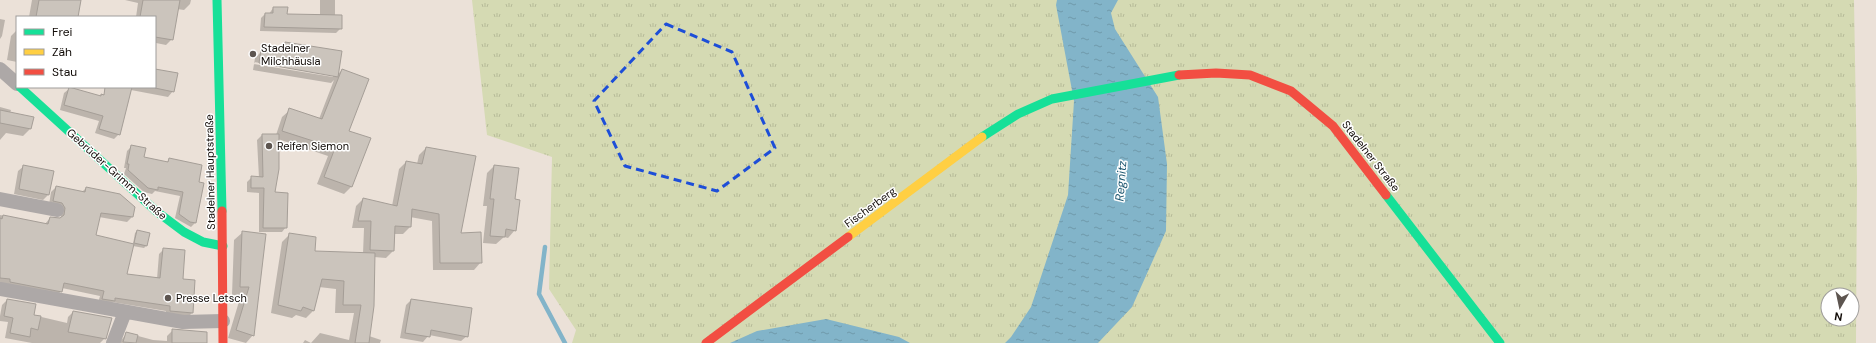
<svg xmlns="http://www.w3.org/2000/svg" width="1876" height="343" font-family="'DM Sans',sans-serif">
  <defs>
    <pattern id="grass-tufts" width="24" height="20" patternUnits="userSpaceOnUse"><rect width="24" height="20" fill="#d5dab3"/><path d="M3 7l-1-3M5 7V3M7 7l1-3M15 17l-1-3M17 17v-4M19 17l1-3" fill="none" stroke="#b6ba98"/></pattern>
    <pattern id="water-ripples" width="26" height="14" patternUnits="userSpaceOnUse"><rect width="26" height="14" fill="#82b4c9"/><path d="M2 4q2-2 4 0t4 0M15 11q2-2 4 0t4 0" fill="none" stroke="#6f99ab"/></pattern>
  </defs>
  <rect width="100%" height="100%" fill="#ebe1d8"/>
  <!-- grass -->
  <path fill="url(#grass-tufts)" fill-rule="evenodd" d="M472,0h1382l3,179 -1,164h-1284l4,-13 -27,-41 3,-132 -65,-22zM1828,295h24v24h-24z"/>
  <!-- water -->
  <path fill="url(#water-ripples)" d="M1057,0h61l-7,13 4,16 43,68 9,67 -1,67 -34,76 -34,36h-93l6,-6 20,-30 37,-112 6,-94 -18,-96z
    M826,319l73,18 11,6h-180l27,-12z"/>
  <!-- shadow -->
  <path fill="#0003" fill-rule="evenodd" d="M32,0h48l-3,17h-48z
    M125,0h66l-1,4 -6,6 -7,-1 -5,30 -6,6 -10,-2 -1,6v-32h-19l2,-14z
    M320,0h15v16l6,12 -5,5 -76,-2 1,-13 4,-4h4l4,-6 13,7 34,1z
    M0,19l5,1 -3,16 -2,3z
    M16,31h1v31l-10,-2 4,-24z
    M285,43l52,32 5,-5 9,117 -7,7 -27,-10 11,-28 -50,-17 -4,54 12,34 -4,5h-23v-39l-12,-1v-10l5,-5 7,1 -2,-38 5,-5h14l6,-18 8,-7 29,9 15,-39 -3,3 -78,-13 2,-12 7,-7 16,3 1,-4zM254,62l79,13v2l-79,-13z
    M155,70l18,21 -5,6 -37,-7v-3h24z
    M69,89l30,8 3,-3 26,7 -9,33 -5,5 -19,-6 4,-12 -39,-11 4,-17z
    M0,107l11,3 -1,3 22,5 -2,11 -7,7 -17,-3 -6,7z
    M131,147l12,11 23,5 3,-3 29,23 5,1 -8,39 -4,4 -16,-9 5,-22 -25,-5 -3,3 -8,-2 -20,-18 2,-6h-2l3,-17z
    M426,148l33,86 22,28 -7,8h-41l-1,-49 -22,-4v10l-7,7h-9l-1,17 -7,7 -12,-1 -5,79 12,4 -1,3h-77l2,-3 6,3 9,-10 29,7 5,-27h-19l1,-24 -17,-2 -5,23 -8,8 -10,-3 -4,3 -21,-5 11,-71 8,-8 24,18 49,2 1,-26h-12l4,-22 7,-7 29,7 7,-37 7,-7 11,2 2,-9z
    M24,166l24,29 -5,5 -29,-6 4,-23z
    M494,166l20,34 1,30 -7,8 -4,-1 -8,7 -13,-1 4,-37h-4l4,-33z
    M56,187l26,5 4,-4 46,29 -5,5 -28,-5 -4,19 38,8 2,-11 2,-2 9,15 -2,2 -11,-2 -7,29 31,4 2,-25 5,-5 18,31 10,33 -4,4 -22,-2v-4l-54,-9 -14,1 2,-7 -38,-8 -1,3 -4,5 -57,-13v-68l45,9 5,-6 10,1 1,-2 -3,-9 -9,-3 2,-13z
    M243,232l22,3 -12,100 -7,8 -18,-5 13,-43h-9l2,-55z
    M7,300l26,15 34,8 1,-6 5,-5 32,26 -5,5h-68l-27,-5 3,-16 -8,-1v-5l2,-11z
    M411,300l56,36 -6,5 -32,-6 -6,7 -23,-4 6,-33z
    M173,330l33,13h-87l8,-10 26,7 14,1v-5z"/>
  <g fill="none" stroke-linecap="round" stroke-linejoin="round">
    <!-- stream -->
    <path stroke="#82b4c9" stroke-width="4.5" d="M545,247l-6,47 26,49"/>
  </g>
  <!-- building -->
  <path fill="#cbc4bc" stroke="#a59e97" d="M39,0h42l-3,17h-42z
    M143,0h37l-7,40 -18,-3v-20h-15z
    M273,7h15l-1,7 55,1v14l-78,-2 1,-14h8z
    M285,42l57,9 -4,26 -79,-14 2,-13 22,3z
    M155,69l23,4 -4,19 -19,-4z
    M342,69l27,10 -20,52 22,7 -19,49 -28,-10 11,-29 -53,-17 7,-23 33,11z
    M69,87l32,9v-2l3,1 1,-8h27l-12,48 -21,-6 4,-13 -39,-11z
    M0,110l34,7 -3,12 -31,-6z
    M262,134h17v35l-4,23 13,1 -1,35h-24l1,-40h-13v-12l12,1z
    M131,145l15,3 -2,9 24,5 1,-4 33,7 -3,17 5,1 -8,40 -6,-1 -11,-8 4,-22 -25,-5v3l-10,-2 -20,-18 1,-6h-2z
    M426,147l50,9 -15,77 20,-1 1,31h-42l-1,-49 -27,-5 -1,18 -16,-1 -1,25 -24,-1 1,-29h-13l5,-23 34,8 9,-45 16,3z
    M23,165l31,6 -5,24 -30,-6z
    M494,165l25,3 -4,31 5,1 -4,31 -10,-2 -1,8 -15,-1 4,-37h-4z
    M56,186l29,6 1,-5 34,7 15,13 -2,10 -32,-4 -5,22 38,9 -7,30 33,4 3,-30 22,2 -2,29 12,1 -2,33 -23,-2v-5l-55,-8v3l-13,-2 2,-8 -40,-8 -2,9 -52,-10v-3l-10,-1v-60l2,1 1,-4 45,9 2,-7 10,1 4,-3 1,-7 -3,-5 -9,-2z
    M137,230l13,3 -3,13 -13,-3z
    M242,231l24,3 -12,102 -18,-6 13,-43h-9z
    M289,233l27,4 -1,14 60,2 -1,53 -5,37h-14l6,-38h-18l1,-24 -22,-2 -8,32 -11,-4 -2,4 -23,-6z
    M7,299l29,5 -2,11 7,1 -3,14 -7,-2 -1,9 -20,-4 3,-15 -9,-2z
    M411,299l61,9 -4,29 -37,-7 -1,7 -25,-4z
    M73,311l39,7 -6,21 -38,-7z
    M172,329l35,3v11h-35z
    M126,332l12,3 -2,8 -13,-1z"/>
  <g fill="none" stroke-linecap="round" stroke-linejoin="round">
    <!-- street -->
    <path stroke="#ada8a7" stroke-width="14" d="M0,69l17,15
      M0,199l57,11
      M0,289l183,33 40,-1
      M113,343l12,-31"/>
    <!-- fast -->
    <path stroke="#16e098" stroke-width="9" d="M217,0l5,211
      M20,87l136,124 28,21 19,10 20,4
      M982,137l36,-23 34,-15 127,-24
      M1386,195l114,148"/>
    <!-- slow -->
    <path stroke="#ffcf43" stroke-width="9" d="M848,237l134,-100"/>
    <!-- jam -->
    <path stroke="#f24e42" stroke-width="9" d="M1179,75l37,-2 34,2 41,16 42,35 53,69
      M222,211l1,132
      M706,343l142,-106"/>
  </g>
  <!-- marked area -->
  <path fill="none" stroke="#1d4ed8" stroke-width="3" stroke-dasharray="8 5" stroke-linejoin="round" d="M666,24l66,28 43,96 -58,43 -92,-25 -31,-65z"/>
  <!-- markers -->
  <g fill="#5d5550" stroke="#fff" stroke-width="1.5">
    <circle cx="253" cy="54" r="4"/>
    <circle cx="269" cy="146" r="4"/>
    <circle cx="168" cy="298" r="4"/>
  </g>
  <g text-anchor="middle" stroke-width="3" stroke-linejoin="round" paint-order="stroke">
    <!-- poi labels -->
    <g font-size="11" fill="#100a06" stroke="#fff" text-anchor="start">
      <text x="261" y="52">Stadelner<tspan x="261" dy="13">Milchhäusla</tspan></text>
      <text x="277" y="150">Reifen Siemon</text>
      <text x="176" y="302">Presse Letsch</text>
    </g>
    <!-- street labels -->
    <g font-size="11" fill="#100a06" stroke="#fff">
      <text transform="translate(1371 156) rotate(52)" y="4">Stadelner Straße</text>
      <text transform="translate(210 172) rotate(-91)" y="4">Stadelner Hauptstraße</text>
      <text transform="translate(117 174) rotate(42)" y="4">Gebrüder-Grimm-Straße</text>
      <text transform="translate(870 207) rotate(-36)" y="4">Fischerberg</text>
    </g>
    <!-- water labels -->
    <g font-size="12" font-style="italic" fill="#1c5770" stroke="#fff">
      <text transform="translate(1121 181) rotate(-86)" y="4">Regnitz</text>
    </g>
  </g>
  <!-- legend -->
  <rect x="16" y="16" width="140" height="72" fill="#ffffff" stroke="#9f9d9b"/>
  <rect x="24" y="29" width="20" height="6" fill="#16e098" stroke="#9f9d9b"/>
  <text x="52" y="36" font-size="12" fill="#100a06">Frei</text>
  <rect x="24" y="49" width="20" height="6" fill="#ffcf43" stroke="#9f9d9b"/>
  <text x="52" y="56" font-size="12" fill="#100a06">Zäh</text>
  <rect x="24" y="69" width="20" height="6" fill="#f24e42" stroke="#9f9d9b"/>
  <text x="52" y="76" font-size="12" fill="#100a06">Stau</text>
  <!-- north arrow -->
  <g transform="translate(1840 307) rotate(189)"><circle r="19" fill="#ffffff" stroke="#9f9d9b"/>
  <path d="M0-3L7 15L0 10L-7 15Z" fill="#5d5550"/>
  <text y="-6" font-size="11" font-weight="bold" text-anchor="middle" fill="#100a06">N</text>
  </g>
</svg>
